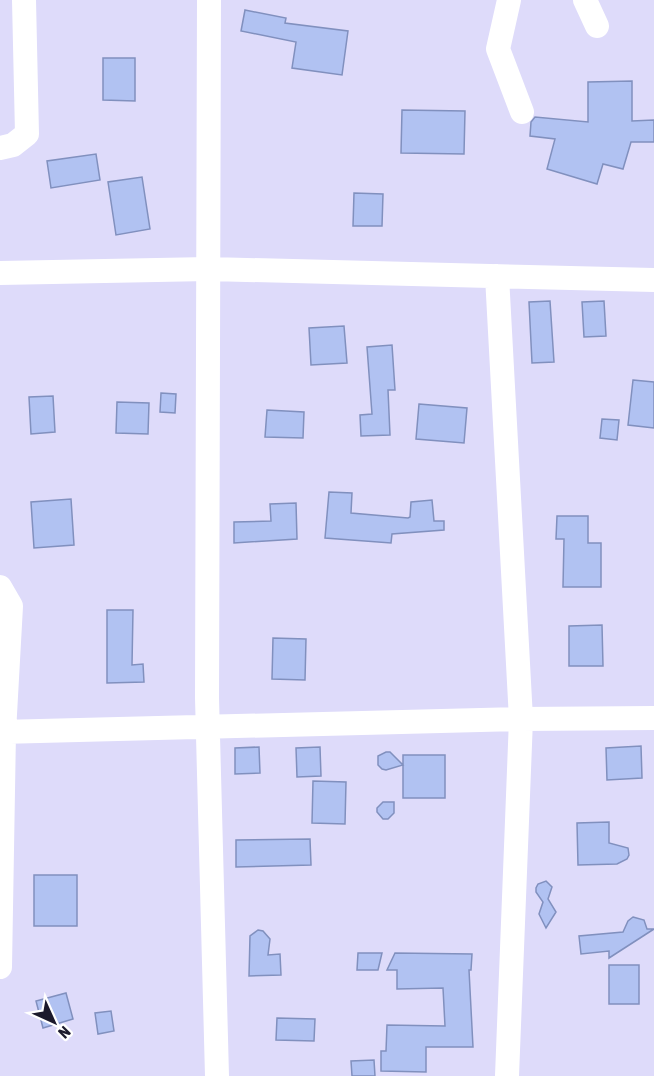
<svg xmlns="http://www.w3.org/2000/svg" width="654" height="1076" font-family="'Asap Condensed',sans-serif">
  <rect width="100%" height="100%" fill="#dedbfa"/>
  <!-- building -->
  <path fill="#b1c2f2" stroke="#8190be" stroke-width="1.5" d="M245,10l41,8 -1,5 63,8 -6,44 -50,-7 4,-26 -55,-11z
    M103,58h32v43l-32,-1z
    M632,81v40l22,-1v22h-23l-8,27 -20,-5 -6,20 -50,-15 8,-30 -25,-3 1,-14 4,-5 53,5v-40z
    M402,110l63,1 -1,43 -63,-1z
    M96,154l4,26 -49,8 -4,-27z
    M142,177l8,52 -34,6 -8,-53z
    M354,193l29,1 -1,32h-29z
    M550,301l4,61 -22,1 -3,-61z
    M604,301l2,35 -22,1 -2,-35z
    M344,326l3,37 -36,2 -2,-37z
    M392,345l3,45h-7l2,45 -29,1 -1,-21 12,-1 -5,-67z
    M633,380l21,2v46l-26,-3z
    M161,393l15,1 -1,19 -15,-1z
    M53,396l2,36 -24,2 -2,-37z
    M117,402l32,1 -1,31 -32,-1z
    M419,404l48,4 -3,35 -48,-4z
    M267,410l37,2 -1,26 -38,-1z
    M602,419l17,1 -2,20 -17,-2z
    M329,492l23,1 -1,20 57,5 2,-1 1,-15 21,-2 2,21h10v9l-52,4 -1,9 -66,-5z
    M71,499l3,46 -40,3 -3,-46z
    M296,503l1,36 -63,4v-21l37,-1 -1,-17z
    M557,516h31v27h13v44h-38l1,-48h-8z
    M107,610h26l-1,55 11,-1 1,18 -37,1z
    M602,625l1,41h-34v-40z
    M273,638l33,1 -1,41 -33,-1z
    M641,746l1,32 -35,2 -1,-32z
    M259,747l1,26 -25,1v-26z
    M320,747l1,29 -24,1 -1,-29z
    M386,752h4l13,13 -17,5 -4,-1 -4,-4v-9z
    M403,755h42v43h-42z
    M313,781l33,1 -1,42 -33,-1z
    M383,802h11v11l-6,6h-5l-6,-7v-4z
    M609,822v21l19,5 1,7 -2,4 -10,5 -39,1 -1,-42z
    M310,839l1,26 -75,2v-27z
    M34,875h43v51h-43z
    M546,881l6,6 -4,12 8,13 -10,16 -7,-14 4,-12 -7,-10v-4l2,-4z
    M633,917l11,3 3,9h7l-45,29v-7l-28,3 -2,-18 44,-4 5,-11z
    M258,930l5,1 7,8 -2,16 12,-1 1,21 -32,1 1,-40z
    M358,953h24l-4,17h-21z
    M395,953l77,1 -1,16h-2l4,77h-47v25l-45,-1v-20h5l1,-26 58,1 -2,-38 -46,1v-19h-10z
    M609,965h30v39h-30z
    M66,993l7,26 -30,9 -7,-27z
    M111,1011l3,20 -16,3 -3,-21z
    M277,1018l38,1 -1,22 -38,-1z
    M374,1060l1,16h-23l-1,-15z"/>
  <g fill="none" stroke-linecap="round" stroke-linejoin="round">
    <!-- minor -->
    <path stroke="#fff" stroke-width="24" d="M209,0l-2,698 10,378
      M509,0l-11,49 24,63
      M585,0l12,26
      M0,148l13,-3 14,-11 -3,-134
      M0,273l209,-4 445,11
      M497,276l24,443 -14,357
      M0,587l11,19 -7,126 -4,235
      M0,732l521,-13 133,-1"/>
  </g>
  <!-- north arrow -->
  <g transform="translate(54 1022) rotate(135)" stroke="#ffffff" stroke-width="4.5" paint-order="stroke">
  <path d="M0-4.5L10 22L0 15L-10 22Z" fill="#1c1a2c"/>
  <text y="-9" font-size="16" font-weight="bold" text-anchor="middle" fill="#1c1a2c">N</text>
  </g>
</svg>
